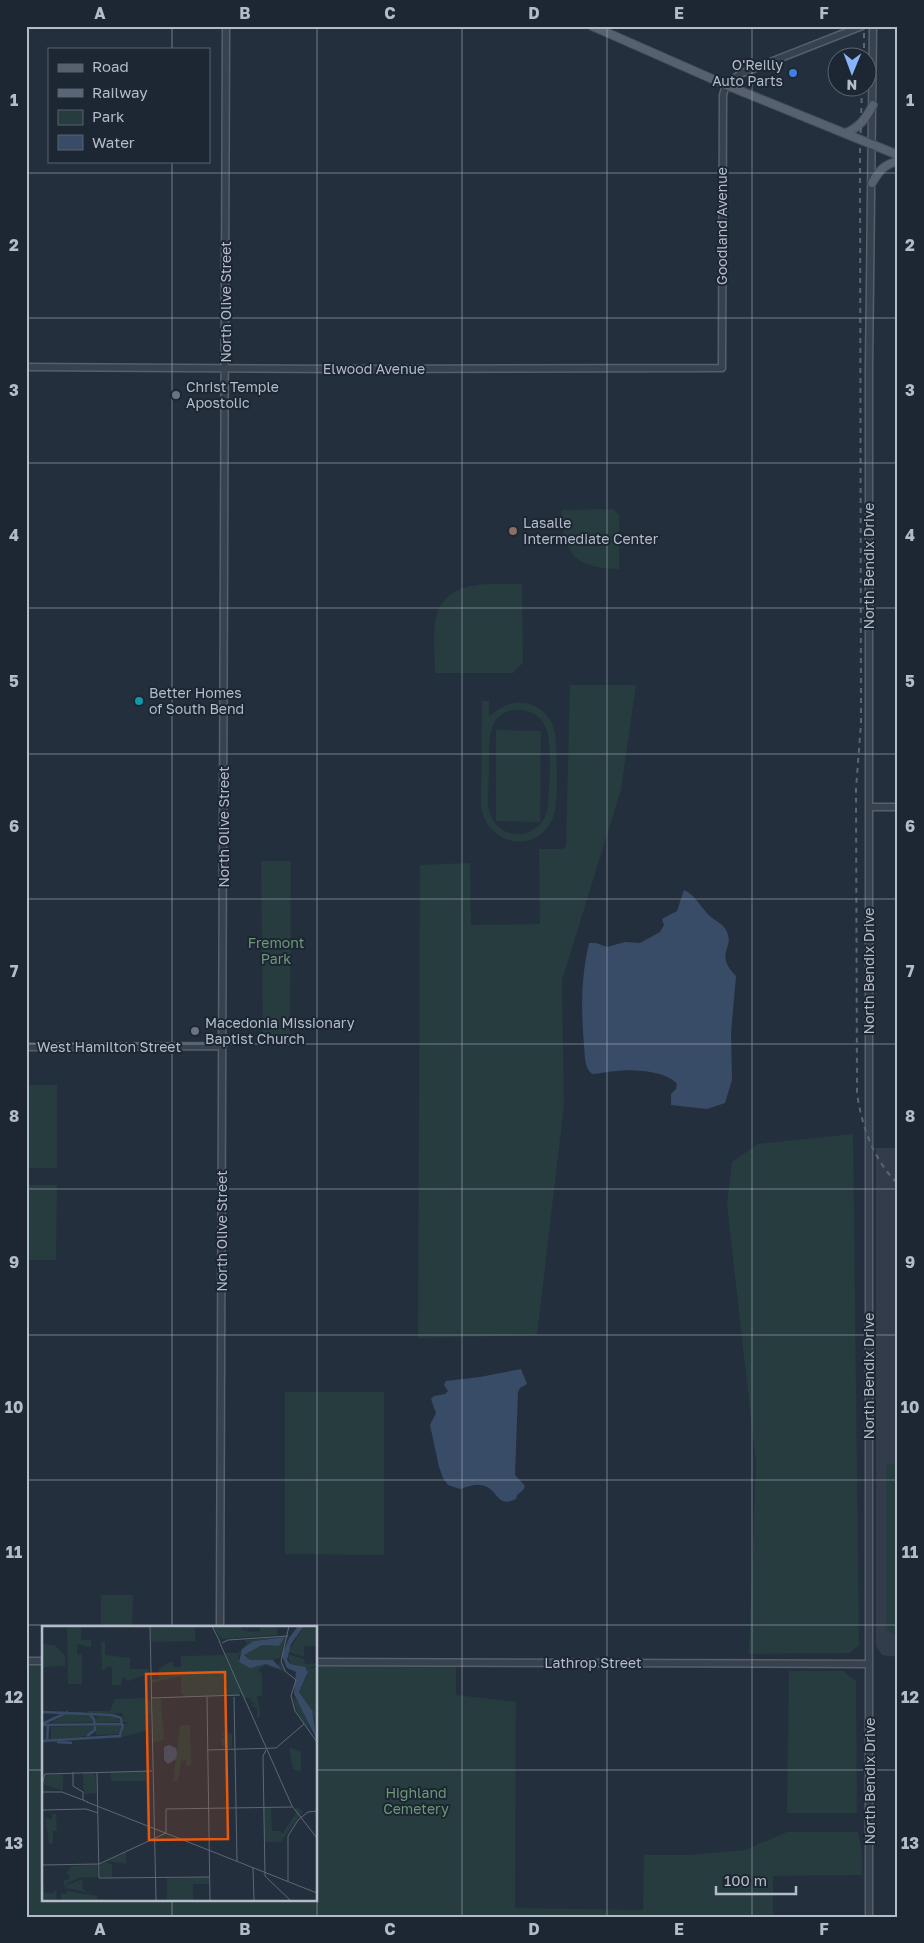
<svg xmlns="http://www.w3.org/2000/svg" width="924" height="1943" font-family="'Golos Text',sans-serif">
  <rect width="100%" height="100%" fill="#242f3e"/>
  <!-- airport -->
  <path fill="#323c4b" d="M876,1148h22v509l-16,-2 -6,-9z"/>
  <!-- green -->
  <path fill="#263c3f" fill-rule="evenodd" d="M613,509l6,6v54c-45,-1 -55,-15 -58,-59z
    M522,584l1,79 -10,10h-78c0,-16 -2,-34 0,-50 7,-45 53,-39 87,-39z
    M570,685h66l-15,105 -59,190 2,125 -27,230 -119,3 2,-473 50,-2 1,62 69,-1 -1,-75h23l4,-3z
    M482,701h7v16c25,-26 64,-15 67,23 0,20 4,63 -4,80 -18,37 -68,23 -71,-16zM523,710c10,2 18,7 22,16 8,15 4,60 3,79 -4,39 -57,39 -60,-1 0,-13 1,-26 1,-39 0,-26 -2,-58 34,-55z
    M496,730l45,1 -1,91 -44,-1z
    M261,861h30l-1,181h-27z
    M26,1085h31v83h-31z
    M853,1134l6,511 -9,8 -101,1 7,-192 -29,-257 5,-43 26,-18z
    M26,1185h31l-1,75h-30z
    M285,1392h99v163l-99,-1z
    M886,1463l12,2v171l-12,-6z
    M101,1595h32l-1,32h-31z
    M26,1664h18v235h272v-234l140,1v29l60,7 -1,206 128,2 1,-55h46l55,-5 42,-18h71l4,21v22l-89,1v41h-747z
    M789,1671h54l13,10 1,132h-70z"/>
  <!-- water -->
  <path fill="#394c67" d="M684,890c12,5 17,19 27,27 5,4 13,8 15,13 10,18 -13,23 10,46l-5,57 1,47 -7,23 -18,6 -36,-4v-11l5,-5 1,-5c-10,-13 -45,-15 -61,-13 -8,0 -16,3 -24,3 -8,-7 -7,-18 -8,-29 -3,-35 -3,-68 5,-102h7l11,4 18,-5 15,1 20,-11 4,-7 -2,-6 15,-8z
    M521,1369l6,15 -7,4 -2,4 -3,83 10,11 -2,4 -6,5 -1,4c-18,9 -17,-6 -29,-12 -10,-5 -18,-1 -27,2l-12,-4 -5,-7 -4,-11 -9,-42 6,-12 -5,-14 3,-3 11,-2 3,-3 -4,-6 2,-4 34,-4z"/>
  <g fill="none" stroke-linecap="round" stroke-linejoin="round">
    <defs>
      <path id="minor" d="M26,367l315,2 381,-1 1,-273 3,-10 14,-11 122,-48
        M869,807h29
        M26,1047l197,-1
        M220,1627l6,-1601
        M26,1661h18
        M316,1662l553,2
        M869,1917v-1550l4,-341"/>
      <path id="major" d="M592,26l134,59 172,70
        M846,133c14,-6 20,-15 27,-28
        M872,183c7,-12 11,-18 26,-22"/>
    </defs>
    <!-- minor casing -->
    <use href="#minor" stroke="#565f6c" stroke-width="9"/>
    <!-- major casing -->
    <use href="#major" stroke="#414a57" stroke-width="10"/>
    <!-- minor -->
    <use href="#minor" stroke="#38414e" stroke-width="6"/>
    <!-- major -->
    <use href="#major" stroke="#56606e" stroke-width="8"/>
    <!-- rail -->
    <path stroke="#5a6575" stroke-width="2" stroke-dasharray="5 5" stroke-linecap="butt" d="M864,58v-32
      M862,88l-2,64 1,571 -5,66 1,304c5,34 16,66 41,91"/>
  </g>
  <!-- grid -->
  <path fill="none" stroke="#b4bcc9" stroke-width="1" stroke-opacity="0.55" d="M172,26v23M317,26v1891M462,26v1891M607,26v1891M752,26v1891M172,161v1466M26,173h872M26,318h872M26,463h872M26,608h872M26,754h872M26,899h872M26,1044h872M26,1189h872M26,1335h872M26,1480h872M26,1625h872M26,1770h18M316,1770h582M172,1899v18"/>
  <!-- markers -->
  <circle fill="#3f7fe0" stroke="#1d2633" stroke-width="2" cx="793" cy="73" r="5"/>
  <g fill="#6b7280" stroke="#1d2633" stroke-width="2">
    <circle cx="176" cy="395" r="5"/>
    <circle cx="195" cy="1031" r="5"/>
  </g>
  <circle fill="#8d6e63" stroke="#1d2633" stroke-width="2" cx="513" cy="531" r="5"/>
  <circle fill="#0f9aa8" stroke="#1d2633" stroke-width="2" cx="139" cy="701" r="5"/>
  <g text-anchor="middle" stroke-width="4" stroke-linejoin="round" paint-order="stroke">
    <!-- poi labels -->
    <g font-size="14" fill="#b4bcc9" stroke="#1d2633" text-anchor="start">
      <text x="783" y="70" text-anchor="end">O'Reilly<tspan x="783" dy="16">Auto Parts</tspan></text>
      <text x="186" y="392">Christ Temple<tspan x="186" dy="16">Apostolic</tspan></text>
      <text x="523" y="528">Lasalle<tspan x="523" dy="16">Intermediate Center</tspan></text>
      <text x="149" y="698">Better Homes<tspan x="149" dy="16">of South Bend</tspan></text>
      <text x="205" y="1028">Macedonia Missionary<tspan x="205" dy="16">Baptist Church</tspan></text>
    </g>
    <!-- street labels -->
    <g font-size="14" fill="#b4bcc9" stroke="#1d2633">
      <text transform="translate(722 226) rotate(-90)" y="5">Goodland Avenue</text>
      <text transform="translate(226 302) rotate(-90)" y="5">North Olive Street</text>
      <text x="374" y="374">Elwood Avenue</text>
      <text transform="translate(869 566) rotate(-90)" y="5">North Bendix Drive</text>
      <text transform="translate(224 827) rotate(-90)" y="5">North Olive Street</text>
      <text transform="translate(869 971) rotate(-90)" y="5">North Bendix Drive</text>
      <text x="109" y="1052">West Hamilton Street</text>
      <text transform="translate(222 1231) rotate(-90)" y="5">North Olive Street</text>
      <text transform="translate(869 1376) rotate(-90)" y="5">North Bendix Drive</text>
      <text x="593" y="1668">Lathrop Street</text>
      <text transform="translate(870 1781) rotate(-90)" y="5">North Bendix Drive</text>
    </g>
    <!-- park labels -->
    <g font-size="14" fill="#6b9a76" stroke="#1d2633">
      <text x="276" y="948">Fremont<tspan x="276" dy="16">Park</tspan></text>
      <text x="416" y="1798">Highland<tspan x="416" dy="16">Cemetery</tspan></text>
    </g>
  </g>
  <!-- overview -->
  <g transform="translate(42 1626)">
    <rect width="275" height="275" fill="#242f3e"/>
    <path d="M25,0h14v14h10v7l-14,-3v10l5,1v29h-14zM197,0l7,5 1,-5 1,6 12,-1v-5h17v9l-56,4 -7,-12zM262,0h12l1,20h-13v11l-16,-5zM153,1v14l-44,1v-14zM243,11l-31,4 -15,14 -1,4 10,8 18,-3 15,6 -3,-6 3,-1 5,9 -21,-7 -7,5 4,4v22h-5l3,14v6l-3,3v-10l-6,-4 4,-1 -6,-4 4,-2h-8l-6,-6 -15,-39h14l9,-9 -2,-4 41,-3 -6,21 -8,2h-22l-6,-5 18,-10 12,1zM59,16h4v13l25,3v11h19v4l-20,8 -6,-4 -2,8h-9v-17l-2,-2 -8,5zM0,18l12,1 11,10v11l-23,1zM246,28l16,5 1,5 12,-1v3l-11,2 -16,-4zM182,29l15,34v6l-52,2 -6,-3v-18l-29,7 -1,-4h8v-10l10,-7h4l1,5h7v-11zM265,42h10v66l-6,-22 3,2 -15,-22 9,-17zM250,69l10,12 9,25 -14,-19zM104,72l4,3v14h-5l4,4 -1,11 -29,8 -17,-1 21,-2v-9l5,-4h-4l-2,-9 -32,1 -4,-3h24l5,-12zM119,72l3,42 -11,3v-44zM26,86h15l10,6v4l-42,1zM71,89l8,7 -26,1 2,-7zM78,99v9l-24,1v-9zM138,99h10l1,40 -5,1v-6l-5,1 -3,20h-5zM9,101l41,-1 2,3 -9,7 -34,4zM179,105l11,3v15l-10,-3 -1,-7 3,-1zM247,121l12,5v20l-8,-3zM69,146h34l1,9h-35zM41,147h12l2,20 -13,1 -1,-9 3,-1 -3,-1zM21,148v17l-20,-7 4,-9zM222,181h7l1,24h9l1,3 14,-21v-6l7,4 -22,31h-16zM10,188h4l1,17h-4v12l-4,1 -4,-27 7,3zM84,226v12l-19,-3zM64,236l6,3v12h-12v-12zM29,240l26,-1 1,12 -21,1 -13,8v-6l6,-1 -3,-7zM167,251v7h-16v16l-26,1v-23zM40,253l1,10 4,3 39,9 -63,-14zM0,260l3,1 -2,5 9,2 4,-4 1,9 -14,2zM25,265l30,5v3l15,2h-48l-3,-2v-6l5,1z" fill="#263c3f"/>
    <path d="M256,0h6l-13,18 -4,16 3,4 15,3 3,5 -9,20 17,24 -4,-4 5,28 -23,-46 2,-22 -9,-4 -5,-12 7,-18zM243,11l-6,9 -17,-1 -18,10 6,5h23l9,10 -16,-6 -16,4 -11,-6 3,-13 12,-8zM127,119l7,3 1,5 -1,6 -8,5 -4,-4v-13z" fill="#394c67"/>
    <path fill="none" stroke="#394c67" stroke-width="2.5" d="M0,86l70,3 9,3 1,6M0,98l26,-12M0,99l81,-1M45,110l8,-6 -1,-11 -4,-4M0,115l78,-5 3,-12M5,115l1,-16M15,116l15,1"/>
    <path fill="none" stroke="#5e6776" stroke-width="1" d="M108,0l6,275M170,0l8,16M247,0l-8,35 4,10 11,9 -5,16 4,15 22,31M177,15l73,165 25,32M180,17l6,-3 60,-4M165,71l3,204M192,71l3,164M109,72l89,-3M165,124l69,-2 28,-24M224,124l-3,6 2,120 26,25M31,146v14l10,6v8M55,146l2,106 110,-1M0,159l3,-11 107,-3M0,166h20l26,10M45,176l230,91M0,184l44,-1 12,4M0,239l57,-1 67,-31v-24l126,-2M211,242l1,33M246,255v-45l10,-16 10,-8 9,-1"/>
    <path fill="#e8590c" fill-opacity="0.15" stroke="#e8590c" stroke-width="2.5" d="M183,46l3,167 -79,1 -3,-166z"/>
    <rect width="275" height="275" fill="none" stroke="#b4bcc9" stroke-width="2.5"/>
  </g>
  <!-- border -->
  <rect width="924" height="1943" fill="none" stroke="#1d2633" stroke-width="55"/>
  <!-- legend -->
  <rect x="48" y="48" width="162" height="115" fill="#1d2633" stroke="#59626f"/>
  <rect x="58" y="64" width="25" height="8" fill="#56606e" stroke="#59626f"/>
  <text x="92" y="72" font-size="15" fill="#b4bcc9">Road</text>
  <rect x="58" y="89" width="25" height="8" fill="#5a6575" stroke="#59626f"/>
  <text x="92" y="98" font-size="15" fill="#b4bcc9">Railway</text>
  <rect x="58" y="110" width="25" height="15" fill="#263c3f" stroke="#59626f"/>
  <text x="92" y="122" font-size="15" fill="#b4bcc9">Park</text>
  <rect x="58" y="135" width="25" height="15" fill="#394c67" stroke="#59626f"/>
  <text x="92" y="148" font-size="15" fill="#b4bcc9">Water</text>
  <!-- north arrow -->
  <g transform="translate(852 72) rotate(181)"><circle r="24" fill="#1d2633" stroke="#59626f"/>
  <path d="M0-4L9 19L0 12L-9 19Z" fill="#8ab4f8"/>
  <text y="-8" font-size="14" font-weight="bold" text-anchor="middle" fill="#b4bcc9">N</text>
  </g>
  <!-- scale -->
  <path d="M716 1886v8h80v-8" fill="none" stroke="#b4bcc9" stroke-width="2.5"/>
  <text x="724" y="1886" font-size="15" fill="#b4bcc9" stroke="#1d2633" stroke-width="4" paint-order="stroke">100 m</text>
  <rect x="28" y="28" width="868" height="1888" fill="none" stroke="#b4bcc9" stroke-width="2"/>
  <g font-size="16" text-anchor="middle" font-weight="bold" fill="#b4bcc9">
    <text x="100" y="19">A</text>
    <text x="245" y="19">B</text>
    <text x="390" y="19">C</text>
    <text x="534" y="19">D</text>
    <text x="679" y="19">E</text>
    <text x="824" y="19">F</text>
    <text x="14" y="106">1</text>
    <text x="910" y="106">1</text>
    <text x="14" y="251">2</text>
    <text x="910" y="251">2</text>
    <text x="14" y="396">3</text>
    <text x="910" y="396">3</text>
    <text x="14" y="541">4</text>
    <text x="910" y="541">4</text>
    <text x="14" y="687">5</text>
    <text x="910" y="687">5</text>
    <text x="14" y="832">6</text>
    <text x="910" y="832">6</text>
    <text x="14" y="977">7</text>
    <text x="910" y="977">7</text>
    <text x="14" y="1122">8</text>
    <text x="910" y="1122">8</text>
    <text x="14" y="1268">9</text>
    <text x="910" y="1268">9</text>
    <text x="14" y="1413">10</text>
    <text x="910" y="1413">10</text>
    <text x="14" y="1558">11</text>
    <text x="910" y="1558">11</text>
    <text x="14" y="1703">12</text>
    <text x="910" y="1703">12</text>
    <text x="14" y="1849">13</text>
    <text x="910" y="1849">13</text>
    <text x="100" y="1935">A</text>
    <text x="245" y="1935">B</text>
    <text x="390" y="1935">C</text>
    <text x="534" y="1935">D</text>
    <text x="679" y="1935">E</text>
    <text x="824" y="1935">F</text>
  </g>
</svg>
